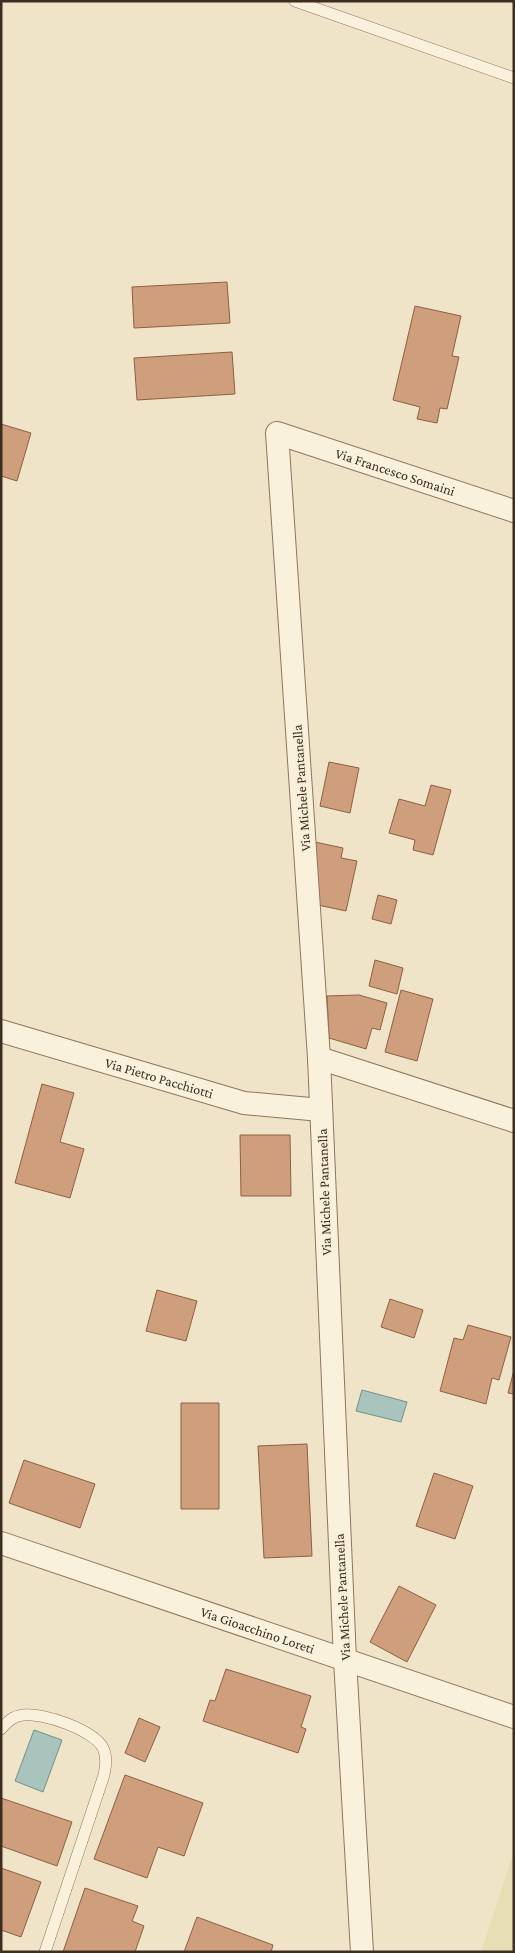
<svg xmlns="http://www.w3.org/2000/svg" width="515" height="1953" font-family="'Crimson Pro',serif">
  <rect width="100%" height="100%" fill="#f0e4c8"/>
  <!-- farmland -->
  <path fill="#e6deb5" d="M514,1851v101h-33z"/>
  <!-- water -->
  <path fill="#a9c4bc" stroke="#6f938a" d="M362,1390l45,12 -6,20 -45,-11z
    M34,1730l28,10 -19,52 -28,-11z"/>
  <!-- building -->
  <path fill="#cf9f7d" stroke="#8d5f41" d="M227,282l3,41 -96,5 -2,-41z
    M415,306l46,10 -9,40 7,1 -12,52 -7,-1 -3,15 -20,-4 3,-12 -27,-7z
    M232,352l3,42 -98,6 -3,-42z
    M1,424l30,9 -14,48 -16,-5z
    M329,762l30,6 -9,45 -30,-7z
    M431,785l20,5 -18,65 -20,-5 2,-10 -26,-7 10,-34 26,7z
    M315,842l28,6 -2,10 16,3 -11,50 -28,-6z
    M378,895l19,5 -6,24 -19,-5z
    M375,960l28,8 -6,26 -28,-8z
    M401,990l32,9 -16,62 -32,-9z
    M359,995l28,8 -7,27 -8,-2 -6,21 -37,-11 -2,-42z
    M42,1084l32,9 -14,49 24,7 -14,49 -55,-15z
    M240,1135h50l1,61h-50z
    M157,1290l40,11 -11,40 -40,-10z
    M390,1299l33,11 -9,28 -33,-11z
    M468,1325l43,12 -12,43 -7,-2 -6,26 -46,-13 14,-53 9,2z
    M514,1370v24l-6,-1z
    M181,1403h38v106h-38z
    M307,1444l5,112 -48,2 -6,-112z
    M24,1460l71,24 -15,44 -71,-25z
    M434,1473l39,13 -18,53 -39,-13z
    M399,1586l37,19 -29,57 -37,-20z
    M226,1669l85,27 -10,31 5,2 -8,24 -95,-32 7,-21 5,1z
    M139,1718l21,9 -15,35 -20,-9z
    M125,1775l78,28 -19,53 -26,-9 -11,31 -53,-19z
    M1,1798l71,24 -15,44 -56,-20z
    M1,1868l40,14 -20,55 -20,-7z
    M85,1888l53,18 -6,15 12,5 -9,26h-72z
    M197,1917l76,28 -2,7h-87z"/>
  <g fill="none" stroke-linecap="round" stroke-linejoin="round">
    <defs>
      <path id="service" d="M295,1l219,77
        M1,1729c6,-7 12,-13 22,-14 19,-3 71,15 80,33 4,8 3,18 1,27l-59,177"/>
      <g id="minor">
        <path id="s1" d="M1,1031l243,72 77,7"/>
        <path d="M319,1058l195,63"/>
        <path id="s2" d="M1,1543l513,174"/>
        <path id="s3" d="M362,1952l-17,-292 -26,-602 -42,-625 237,78"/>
      </g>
    </defs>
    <!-- service casing -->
    <use href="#service" stroke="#8d765c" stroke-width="12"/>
    <!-- minor casing -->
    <use href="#minor" stroke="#8d765c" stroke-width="24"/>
    <!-- service -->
    <use href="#service" stroke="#faf1dc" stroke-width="11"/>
    <!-- minor -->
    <use href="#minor" stroke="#faf1dc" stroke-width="22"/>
  </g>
  <g text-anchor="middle" stroke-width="4" stroke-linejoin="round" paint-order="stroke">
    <!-- street labels -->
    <g font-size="14" fill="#3d2e20" stroke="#f7eed8">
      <text dy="5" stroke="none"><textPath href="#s3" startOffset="1646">Via Francesco Somaini</textPath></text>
      <text transform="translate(301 788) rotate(-94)" y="5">Via Michele Pantanella</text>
      <text dy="5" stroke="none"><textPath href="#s1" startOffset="165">Via Pietro Pacchiotti</textPath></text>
      <text transform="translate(324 1192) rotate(-92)" y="5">Via Michele Pantanella</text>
      <text transform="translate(342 1597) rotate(-93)" y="5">Via Michele Pantanella</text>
      <text dy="5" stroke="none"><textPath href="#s2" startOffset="271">Via Gioacchino Loreti</textPath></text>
    </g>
  </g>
  <!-- border -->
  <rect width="515" height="1953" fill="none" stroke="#3d2e20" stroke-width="5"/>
</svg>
